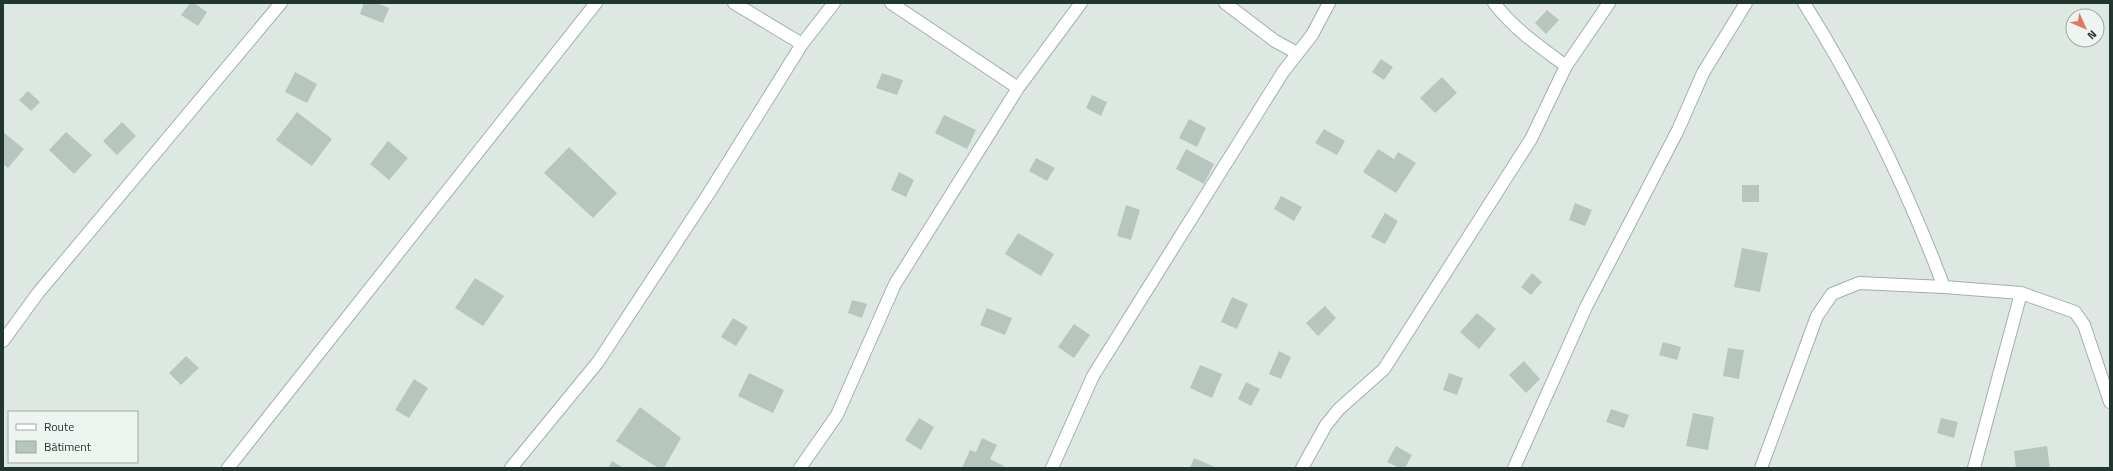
<svg xmlns="http://www.w3.org/2000/svg" width="2113" height="471" font-family="'Titillium Web',sans-serif">
  <rect width="100%" height="100%" fill="#dee8e3"/>
  <!-- building -->
  <path fill="#b7c5bf" d="M190,3h4l13,9 -9,14 -17,-11z
    M364,3h13l12,5 -6,15 -23,-9z
    M1547,10l12,10 -13,14 -11,-11z
    M1381,59l12,8 -9,13 -12,-8z
    M295,72l22,12 -10,19 -22,-11z
    M882,73l21,7 -6,15 -21,-7z
    M1442,77l15,16 -22,20 -15,-15z
    M28,91l12,11 -9,9 -12,-11z
    M1092,95l15,7 -6,14 -15,-8z
    M297,112l35,27 -20,27 -36,-26z
    M944,115l32,15 -9,19 -32,-16z
    M1189,119l17,9 -9,19 -18,-9z
    M122,122l14,14 -19,19 -14,-14z
    M1324,129l21,12 -8,14 -22,-12z
    M3,132l21,17 -16,19 -5,-4z
    M66,132l26,23 -18,19 -25,-24z
    M388,141l20,17 -19,22 -19,-16z
    M569,147l48,46 -24,25 -49,-45z
    M1186,149l28,15 -10,20 -28,-15z
    M1378,149l16,10 4,-7 18,11 -20,30 -33,-21z
    M1036,158l19,10 -8,13 -18,-10z
    M899,172l15,8 -8,17 -15,-7z
    M1742,185h17v17h-17z
    M1281,196l21,11 -8,14 -20,-12z
    M1575,203l17,7 -7,16 -16,-6z
    M1126,205l14,5 -9,30 -14,-4z
    M1385,213l13,8 -13,23 -14,-7z
    M1018,233l36,21 -13,22 -36,-22z
    M1742,248l26,5 -8,39 -26,-5z
    M1532,273l10,9 -11,13 -10,-8z
    M475,278l29,18 -21,30 -28,-18z
    M1232,297l16,7 -11,25 -16,-7z
    M852,300l15,4 -5,14 -14,-5z
    M1325,306l11,12 -18,18 -12,-13z
    M987,308l25,10 -7,17 -25,-10z
    M1477,313l19,16 -17,20 -19,-17z
    M733,318l15,9 -12,19 -15,-9z
    M1074,324l16,11 -16,23 -16,-11z
    M1663,342l18,5 -4,13 -18,-5z
    M1728,348l16,2 -5,29 -16,-3z
    M1279,351l12,6 -10,22 -12,-5z
    M186,356l13,12 -18,17 -12,-12z
    M1524,361l16,18 -14,14 -17,-18z
    M1200,365l22,9 -10,24 -22,-10z
    M749,373l35,17 -11,23 -35,-17z
    M1449,373l14,5 -6,17 -14,-5z
    M414,379l14,9 -19,30 -14,-8z
    M1246,382l14,7 -9,17 -13,-7z
    M640,407l41,31 -17,30h-6l-42,-27z
    M1611,409l18,6 -5,13 -18,-6z
    M1693,413l21,4 -6,33 -22,-4z
    M919,418l15,9 -13,23 -16,-10z
    M1941,418l17,4 -4,16 -17,-5z
    M982,438l15,7 -7,14 14,7 -1,2h-41l8,-18 6,2z
    M1396,446l16,9 -7,13h-6l-12,-6z
    M2047,446l3,22h-34l-2,-17z
    M1194,458l23,10h-27z
    M612,461l12,7h-16z"/>
  <g fill="none" stroke-linecap="round" stroke-linejoin="round">
    <defs>
      <path id="minor" d="M734,3l68,41
        M891,3l127,85
        M1225,3l50,38 22,12
        M1494,3c20,26 46,44 72,63
        M1804,3c56,89 103,186 140,284l77,6 54,19 9,13 26,77
        M3,341l35,-48 243,-290
        M228,468l368,-465
        M511,468l87,-106 111,-169 93,-149 32,-41
        M800,468l37,-53 58,-131 123,-196 63,-85
        M1052,468l41,-92 190,-304 29,-37 17,-32
        M1302,468l24,-43 13,-16 45,-40 147,-230 35,-73 43,-63
        M1514,468l72,-161 92,-177 25,-57 43,-70
        M1761,468l56,-152 15,-22 27,-11 85,4
        M1974,468l47,-175"/>
    </defs>
    <!-- minor casing -->
    <use href="#minor" stroke="#a2afa9" stroke-width="14"/>
    <!-- minor -->
    <use href="#minor" stroke="#fff" stroke-width="12"/>
  </g>
  <!-- border -->
  <rect width="2113" height="471" fill="none" stroke="#21362f" stroke-width="8"/>
  <!-- legend -->
  <rect x="8" y="411" width="130" height="52" fill="#eef5f1" stroke="#9ca9a3"/>
  <rect x="16" y="424" width="20" height="6" fill="#ffffff" stroke="#9ca9a3"/>
  <text x="44" y="431" font-size="12" fill="#21362f">Route</text>
  <rect x="16" y="441" width="20" height="12" fill="#b7c5bf" stroke="#9ca9a3"/>
  <text x="44" y="451" font-size="12" fill="#21362f">Bâtiment</text>
  <!-- north arrow -->
  <g transform="translate(2085 28) rotate(135)"><circle r="19" fill="#eef5f1" stroke="#9ca9a3"/>
  <path d="M0-3L7 15L0 10L-7 15Z" fill="#e37761"/>
  <text y="-6" font-size="11" font-weight="bold" text-anchor="middle" fill="#21362f">N</text>
  </g>
</svg>
